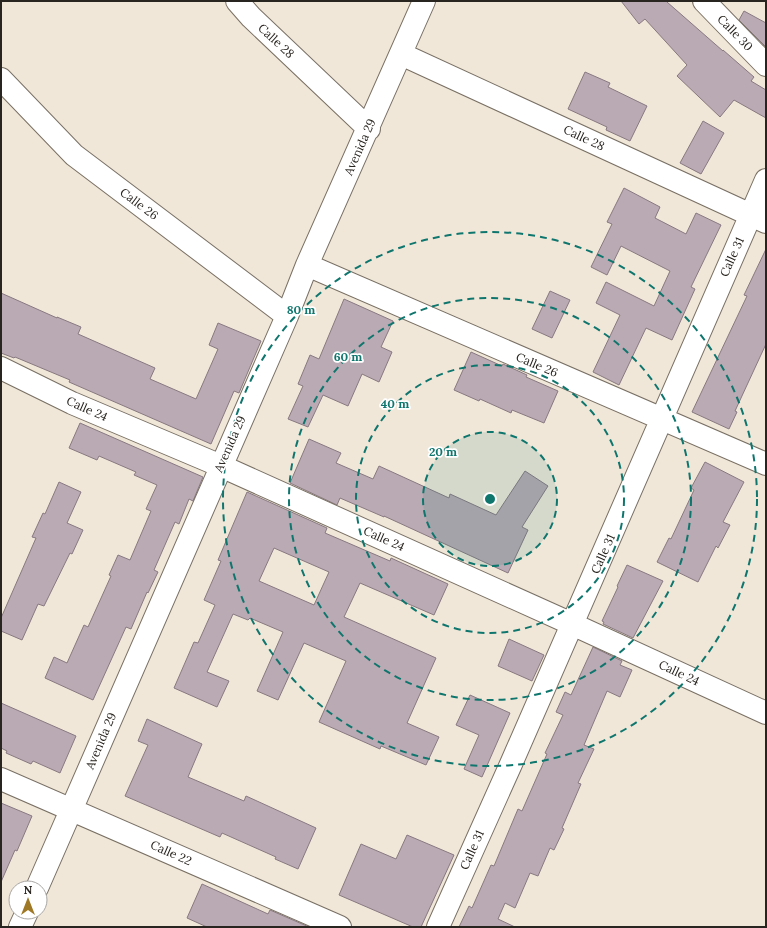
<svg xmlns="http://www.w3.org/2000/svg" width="767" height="928" font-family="Lora,serif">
  <rect width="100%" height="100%" fill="#f1e7d9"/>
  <!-- building -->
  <path fill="#baaab3" stroke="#887981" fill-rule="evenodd" d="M621,1h48l-2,1 56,49v-1l31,27 -3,4 15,9v28l-32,-18 -14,17 -43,-41 10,-11 -42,-46 -6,5z
    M744,11l22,12v24l-27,-27z
    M585,72l25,11 -2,4 39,19 -17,35 -24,-11 1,-3 -39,-18z
    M703,121l21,12 -23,41 -21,-11z
    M624,188l36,19 -5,11 31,16 10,-21 25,12 -30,62 4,2 -23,51 -26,-12 -27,57 -26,-13 27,-57 -24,-12 10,-21 48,24 16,-35 -49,-25 -14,29 -16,-8 21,-43 -5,-2z
    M766,249v95l-31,67 2,1 -8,17 -37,-17 55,-116 -3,-1z
    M550,291l20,9 -18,38 -20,-9z
    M1,293l56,25v-1l24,10 -3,7 77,34 -5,11 46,20 22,-50 -9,-4 9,-22 43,18 -22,52 -5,-2 -23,53 -142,-62 1,-2 -55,-23 -1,1 -13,-5z
    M344,299l49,22 -12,26 11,5 -13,30 -17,-8 -14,32 -25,-11 -15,32 -20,-8 15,-33 -5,-2 12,-29 9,4z
    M471,352l31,14 1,-2 24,11 -1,2 32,14 -14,32 -32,-13 -1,3 -31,-14 -1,2 -25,-11z
    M80,423l123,54 -10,24 -4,-2 -10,25 -4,-2 -21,48 4,2 -10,21 -1,-1 -16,37 -5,-2 -33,73 -48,-22 9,-21 13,6 17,-38 4,2 23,-51 -2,-1 9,-20 12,5 21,-49 -5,-2 11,-24 -23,-10 2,-3 -37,-16 -2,4 -28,-12z
    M309,439l32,14 -5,10 37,16 6,-13 70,32 1,-4 46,21 29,-44 23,15 -26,41 6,3 -20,43 -124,-57v1l-44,-19 -3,7 -47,-22z
    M705,462l39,20 -21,40 7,3 -12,23 -2,-2 -18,36 -41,-20 12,-24 2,1 23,-49 -3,-2z
    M59,482l22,10 -14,31 16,7 -11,24 -2,-1 -26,53 -6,-2 -16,36 -21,-9v-13l35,-80 -4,-1 11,-24 2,1z
    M247,492l80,36 -2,5 65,28 1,-3 57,26 -14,31 -74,-32 -16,34 92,41 -29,65 32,14 -13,28 -45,-19 -1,3 -61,-27 27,-61 -42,-18 -26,57 -21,-9 26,-59 -33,-14 -2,2 -15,-6 -26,58 22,9 -12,26 -43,-19 20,-46 4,1 17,-38 -11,-5 17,-39 -3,-1zM274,548l55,24 -15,33 -55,-24z
    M627,565l36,16 -30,57 -30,-14 1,-2 -2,-1 16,-34 -1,-1z
    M509,639l35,16 -12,26 -34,-15z
    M593,647l29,14 -2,4 12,5 -12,27 -13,-6 -23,54 10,4 -16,34 3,1 -19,44 2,1 -10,21 -4,-2 -12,28 -8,-3 -15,35 -10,-5 -7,16 17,8h-56l10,-21 3,2 19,-43 3,1 24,-57 4,2 25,-57 -2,-1 18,-38 -7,-3 9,-20 6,3z
    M470,695l40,18 -28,64 -18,-8 15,-34 -23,-10z
    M1,703l75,33 -16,37 -27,-12 -2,3 -25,-11 1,-2 -6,-3z
    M147,719l55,25 -14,33 56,24 2,-5 70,32 -18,41 -23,-10 1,-2 -54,-24 -2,4 -95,-41 23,-51 -10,-4z
    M1,803l31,13 -15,35 -2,-1 -14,32z
    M407,835l47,20 -33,72h-8l-74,-32 22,-51 35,15z
    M202,884l66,30 2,-4 39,17h-102l-20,-9z"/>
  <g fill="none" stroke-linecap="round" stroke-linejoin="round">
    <defs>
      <path id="minor" d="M237,1l14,16 118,112
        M704,1l62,64
        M401,54l365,168
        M1,79l73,76 213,161
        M307,265l459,199
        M1,368l71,35 149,63 351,158 194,89
        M1,779l339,148
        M37,888l250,-572 20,-51 117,-264
        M20,927l7,-15
        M438,927l73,-163 255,-584"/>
    </defs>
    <!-- minor casing -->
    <use href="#minor" stroke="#797064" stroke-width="24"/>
    <!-- minor -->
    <use href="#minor" stroke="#fff" stroke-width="22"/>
  </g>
  <!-- distance rings -->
  <circle cx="490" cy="499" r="67" fill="#0f766e" fill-opacity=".12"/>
  <g fill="none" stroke="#0f766e" stroke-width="2" stroke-dasharray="7 5">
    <circle cx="490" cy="499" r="67"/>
    <circle cx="490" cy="499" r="134"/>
    <circle cx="490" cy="499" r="201"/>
    <circle cx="490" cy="499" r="267"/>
  </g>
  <g text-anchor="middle" stroke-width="3.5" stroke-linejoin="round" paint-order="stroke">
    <!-- street labels -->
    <g font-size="12" fill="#28241f" stroke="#fff">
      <text transform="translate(735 33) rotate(46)" y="4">Calle 30</text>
      <text transform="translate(276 41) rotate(43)" y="4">Calle 28</text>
      <text transform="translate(584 138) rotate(25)" y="4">Calle 28</text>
      <text transform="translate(360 147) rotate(-66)" y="4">Avenida 29</text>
      <text transform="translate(139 204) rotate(37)" y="4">Calle 26</text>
      <text transform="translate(732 257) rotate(-66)" y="4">Calle 31</text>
      <text transform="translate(537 365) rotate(23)" y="4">Calle 26</text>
      <text transform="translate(87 409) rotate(24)" y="4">Calle 24</text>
      <text transform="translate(230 444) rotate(-66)" y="4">Avenida 29</text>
      <text transform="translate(384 539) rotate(24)" y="4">Calle 24</text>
      <text transform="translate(603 554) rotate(-66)" y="4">Calle 31</text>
      <text transform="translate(679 673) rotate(25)" y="4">Calle 24</text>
      <text transform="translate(101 741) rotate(-67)" y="4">Avenida 29</text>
      <text transform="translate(472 850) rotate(-66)" y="4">Calle 31</text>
      <text transform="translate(171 853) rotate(24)" y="4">Calle 22</text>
    </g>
  </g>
  <circle cx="490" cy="499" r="6" fill="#0f766e" stroke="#fff" stroke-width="2"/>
  <g font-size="12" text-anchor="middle" font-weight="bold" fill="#0f766e" stroke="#fff" stroke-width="3.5" stroke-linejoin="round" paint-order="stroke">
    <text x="301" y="314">80 m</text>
    <text x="348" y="361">60 m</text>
    <text x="395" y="408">40 m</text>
    <text x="443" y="456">20 m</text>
  </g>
  <!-- border -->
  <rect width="767" height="928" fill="none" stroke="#28241f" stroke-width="4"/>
  <!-- north arrow -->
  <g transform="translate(28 900)"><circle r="19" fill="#ffffff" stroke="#a9a7a5"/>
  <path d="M0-3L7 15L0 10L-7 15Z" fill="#9e7825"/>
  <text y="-6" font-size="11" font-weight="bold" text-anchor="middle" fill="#28241f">N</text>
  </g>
</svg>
